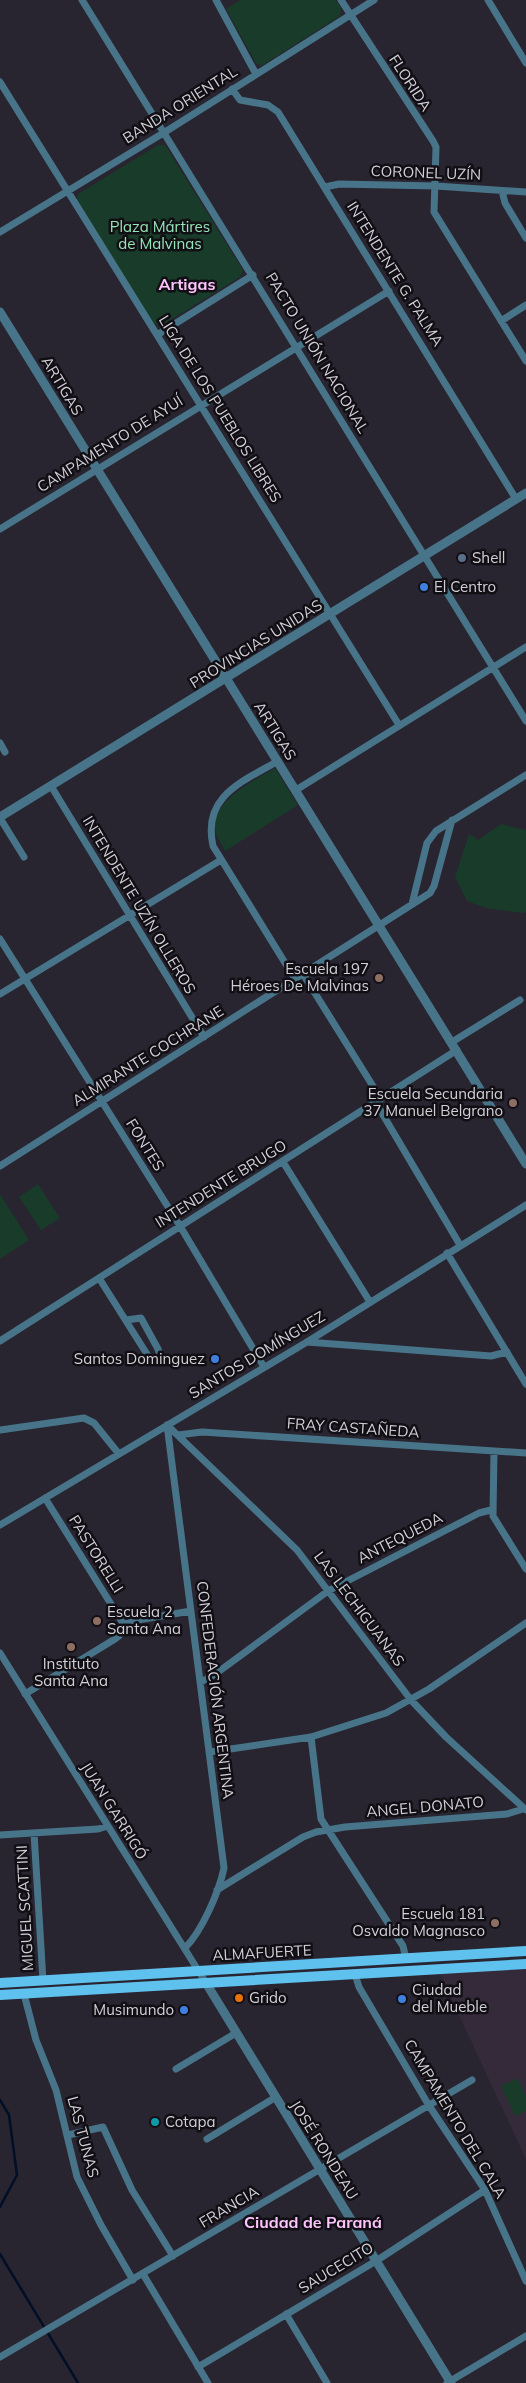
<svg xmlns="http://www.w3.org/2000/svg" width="526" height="2383" font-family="Mulish,sans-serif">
  <rect width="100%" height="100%" fill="#282531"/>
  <!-- education -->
  <path fill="#342a3a" d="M526,1964v195l-88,-189z"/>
  <!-- green -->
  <path fill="#193b29" d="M240,0h96l5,8 -1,8 -79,50 -5,-3 -30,-54z
    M158,145h7l78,125 -3,7 -79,49 -8,-3 -76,-122 1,-7z
    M275,768l23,37 -73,46c-3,-6 -7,-12 -9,-18 -9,-30 39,-53 59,-65z
    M501,824l25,6v81l-2,2 -38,-5 -19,-7 -12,-24 14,-43 9,6z
    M38,1184l22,34 -19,12 -22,-33z
    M0,1194l29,46 -29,19z
    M518,2078l8,19v14l-11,5 -14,-30z"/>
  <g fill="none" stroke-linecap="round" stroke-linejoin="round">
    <!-- stream -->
    <path stroke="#000f26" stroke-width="2.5" d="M0,2100l9,15 8,60 -17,32
      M0,2254l78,129"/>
    <!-- minor -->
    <path stroke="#487489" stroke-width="7" d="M82,0l444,721
      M216,0l40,74
      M341,0l92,141 3,6 -2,65 92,149
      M488,0l38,63
      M0,82l399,643
      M232,89l8,11 28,5 10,7 238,387
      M325,187l14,-3 97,2 90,6
      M502,191l3,12 21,35
      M0,232l165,-100 209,-132
      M501,321l25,-16
      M157,335l96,-60
      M0,529l389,-238
      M0,743l5,9
      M278,761c-36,21 -76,35 -65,85l82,133
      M51,786l153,251
      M296,790l230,-143
      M0,818l24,39
      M412,904l15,-61 9,-12 90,-56
      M0,939l180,287 84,141
      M303,974l78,125
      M0,994l221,-134
      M452,1042l68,-42
      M376,1103l84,142
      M283,1162l87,140
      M0,1166l430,-273 4,-7 18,-66
      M447,1253l79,131
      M99,1278l51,81h5l5,-3 -2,-7 -17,-31 -15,2
      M0,1341l457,-291
      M307,1342l184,14 16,-4
      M167,1425l57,443c-5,24 -22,63 -39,80
      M167,1425l130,125 114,150 35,37 80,73
      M0,1430l84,-12 10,5 25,31
      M178,1435l24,-3 324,21
      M494,1451l-1,65 33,53
      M45,1498l79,127
      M0,1525l307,-183 219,-137
      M0,1653l206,330
      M201,1682l13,-7 114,-84 151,-78 12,-3
      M25,1694l90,-55 4,-3 5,-11 8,-4 59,-10
      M311,1737l10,82 82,127 3,13
      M210,1752l101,-15 75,-24 43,-24 97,-66
      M34,1833l9,148
      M0,1835l98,-6 10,-3
      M217,1890l86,-53 13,-5 29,-5 162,-13 16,-5
      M355,1974l4,13 69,117 57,86 41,91
      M24,1994l12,46 20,50 21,87 24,48 32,55
      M176,2069l60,-36
      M68,2135l35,-8 29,63 41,66
      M207,2139l69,-42
      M143,2274l65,109
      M286,2314l41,69
      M0,2357l472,-277
      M198,2367l178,-106 109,-71
      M447,2383l79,-47"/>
    <!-- tertiary -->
    <path stroke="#487489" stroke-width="9" d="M0,312l526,852
      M0,817l526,-324
      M206,1983l245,400"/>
    <!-- primary -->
    <path stroke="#5fc1ed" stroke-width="10" d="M0,1983l526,-32
      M0,1995l526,-31"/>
  </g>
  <!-- markers -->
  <circle fill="#5c6f8a" stroke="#110f14" stroke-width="2" cx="462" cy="558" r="5"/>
  <g fill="#3f7fe0" stroke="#110f14" stroke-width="2">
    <circle cx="424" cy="587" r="5"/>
    <circle cx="215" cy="1359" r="5"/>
    <circle cx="402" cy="1999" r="5"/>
    <circle cx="184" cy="2010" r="5"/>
  </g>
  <g fill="#8d6e63" stroke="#110f14" stroke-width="2">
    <circle cx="379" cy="978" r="5"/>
    <circle cx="513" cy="1103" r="5"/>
    <circle cx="97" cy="1621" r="5"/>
    <circle cx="71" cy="1647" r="5"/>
    <circle cx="495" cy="1923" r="5"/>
  </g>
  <circle fill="#e8710a" stroke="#110f14" stroke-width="2" cx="239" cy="1998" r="5"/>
  <circle fill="#0f9aa8" stroke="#110f14" stroke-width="2" cx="155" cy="2122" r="5"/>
  <g text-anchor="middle" stroke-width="5" stroke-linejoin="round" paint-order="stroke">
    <!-- street labels -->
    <g font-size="15" fill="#d2d0d7" stroke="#110f14">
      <text transform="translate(410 83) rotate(57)" y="5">FLORIDA</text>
      <text transform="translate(180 105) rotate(-32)" y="5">BANDA ORIENTAL</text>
      <text transform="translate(426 173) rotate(2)" y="5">CORONEL UZÍN</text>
      <text transform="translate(395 274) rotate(58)" y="5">INTENDENTE G. PALMA</text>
      <text transform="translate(317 353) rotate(59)" y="5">PACTO UNIÓN NACIONAL</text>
      <text transform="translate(62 386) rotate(59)" y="5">ARTIGAS</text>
      <text transform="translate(220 409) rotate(58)" y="5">LIGA DE LOS PUEBLOS LIBRES</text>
      <text transform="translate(110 444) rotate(-32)" y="5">CAMPAMENTO DE AYUÍ</text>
      <text transform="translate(256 644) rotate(-32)" y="5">PROVINCIAS UNIDAS</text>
      <text transform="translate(275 731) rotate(58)" y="5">ARTIGAS</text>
      <text transform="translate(139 905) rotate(59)" y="5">INTENDENTE UZÍN OLLEROS</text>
      <text transform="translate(148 1056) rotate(-32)" y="5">ALMIRANTE COCHRANE</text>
      <text transform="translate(145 1145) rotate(58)" y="5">FONTES</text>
      <text transform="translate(221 1184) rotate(-32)" y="5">INTENDENTE BRUGO</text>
      <text transform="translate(257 1355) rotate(-31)" y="5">SANTOS DOMÍNGUEZ</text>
      <text transform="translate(353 1428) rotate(4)" y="5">FRAY CASTAÑEDA</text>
      <text transform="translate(400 1538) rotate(-27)" y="5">ANTEQUEDA</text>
      <text transform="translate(96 1554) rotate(58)" y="5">PASTORELLI</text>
      <text transform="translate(359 1609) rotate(53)" y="5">LAS LECHIGUANAS</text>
      <text transform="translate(215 1690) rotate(83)" y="5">CONFEDERACIÓN ARGENTINA</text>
      <text transform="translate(425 1807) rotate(-5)" y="5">ANGEL DONATO</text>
      <text transform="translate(114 1811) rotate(58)" y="5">JUAN GARRIGÓ</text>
      <text transform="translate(25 1908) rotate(-93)" y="5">MIGUEL SCATTINI</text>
      <text transform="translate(262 1953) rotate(-3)" y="5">ALMAFUERTE</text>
      <text transform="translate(455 2119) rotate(59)" y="5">CAMPAMENTO DEL CALA</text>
      <text transform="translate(83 2137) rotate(75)" y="5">LAS TUNAS</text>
      <text transform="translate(324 2150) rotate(58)" y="5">JOSÉ RONDEAU</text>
      <text transform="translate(229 2207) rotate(-31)" y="5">FRANCIA</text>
      <text transform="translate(336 2268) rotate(-31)" y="5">SAUCECITO</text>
    </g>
    <!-- park labels -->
    <g font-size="15" fill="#96e5b8" stroke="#110f14">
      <text x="160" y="232">Plaza Mártires<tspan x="160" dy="17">de Malvinas</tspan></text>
    </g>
    <!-- poi labels -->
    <g font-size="15" fill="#d2d0d7" stroke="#110f14" text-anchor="start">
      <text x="472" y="563">Shell</text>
      <text x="434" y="592">El Centro</text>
      <text x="369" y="974" text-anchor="end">Escuela 197<tspan x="369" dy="17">Héroes De Malvinas</tspan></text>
      <text x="503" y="1099" text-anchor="end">Escuela Secundaria<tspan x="503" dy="17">37 Manuel Belgrano</tspan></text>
      <text x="205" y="1364" text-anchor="end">Santos Dominguez</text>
      <text x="107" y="1617">Escuela 2<tspan x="107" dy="17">Santa Ana</tspan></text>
      <text x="71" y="1669" text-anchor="middle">Instituto<tspan x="71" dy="17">Santa Ana</tspan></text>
      <text x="485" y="1919" text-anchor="end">Escuela 181<tspan x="485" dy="17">Osvaldo Magnasco</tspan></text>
      <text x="412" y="1995">Ciudad<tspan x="412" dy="17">del Mueble</tspan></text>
      <text x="249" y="2003">Grido</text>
      <text x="174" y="2015" text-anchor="end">Musimundo</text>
      <text x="165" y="2127">Cotapa</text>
    </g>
    <!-- neighbourhood labels -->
    <g font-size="16" font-weight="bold" fill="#ffc4fe" stroke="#110f14">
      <text x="187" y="290">Artigas</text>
      <text x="313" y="2228">Ciudad de Paraná</text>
    </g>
  </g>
</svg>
